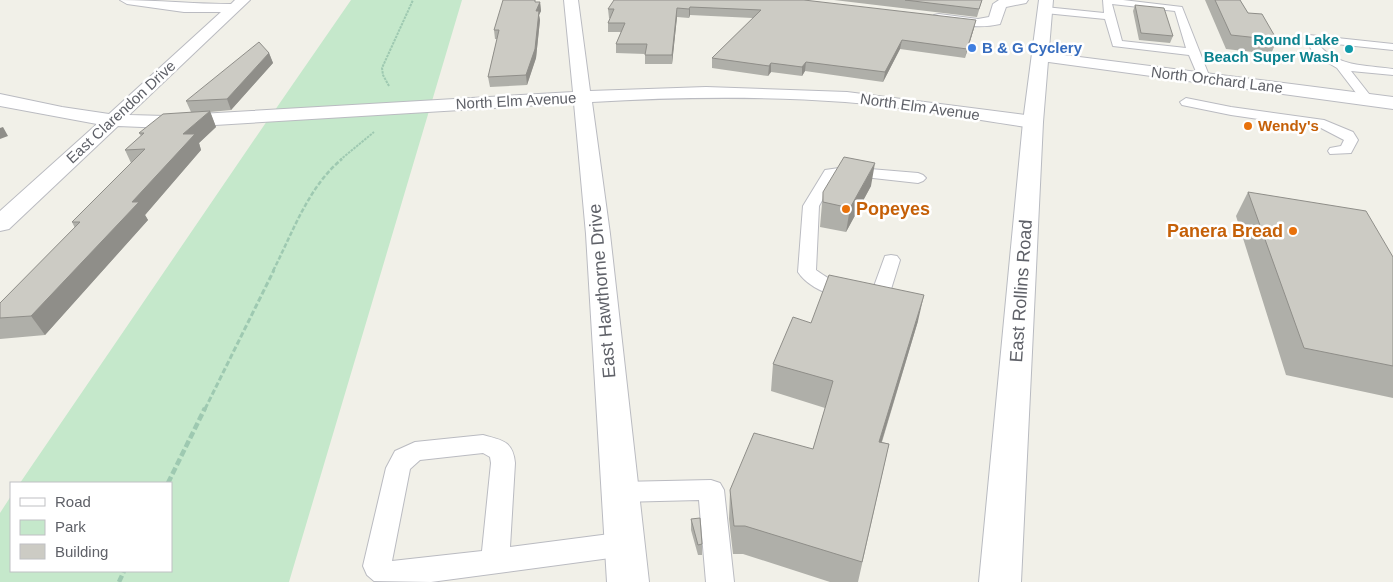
<svg xmlns="http://www.w3.org/2000/svg" width="1393" height="582" font-family="Helvetica,sans-serif">
  <rect width="100%" height="100%" fill="#f1f0e8"/>
  <!-- green -->
  <path fill="#c5e8cb" d="M351,0h111l-30,101 -157,9z
    M429,111l-140,471h-289v-69l11,-17v75h160v-88h-151l247,-362z"/>
  <g fill="none" stroke-linecap="round" stroke-linejoin="round">
    <defs>
      <path id="service" d="M1103,0h20l59,7 28,71 -2,3h-8l-11,-26 -76,-9 -8,-27 -60,-6 -5,-3 5,-3 59,6zM1112,4l63,7 11,37 -64,-7z
        M1309,35l84,9v6l-76,-8c17,25 49,23 76,27v6l-42,-4 22,28 -6,4 -4,-1 -26,-34 -22,-13 -11,-17z
        M1186,98l45,9 93,13 29,12 5,8 -7,13 -21,1 -2,-3 2,-3 11,-2 3,-6 -23,-12 -90,-13 -49,-10 -2,-3z
        M846,167l72,6 5,2 3,3 -3,3 -5,2 -72,-8 -11,2 -16,29 -3,64c19,14 34,19 57,19l12,-33 6,-1 6,1 3,4 -12,39c-27,7 -74,-3 -90,-27l5,-66 22,-36z
        M483,435c19,5 30,6 32,28l-5,84 115,-15 10,4 4,8 -4,8 -10,4 -194,26 -57,-1 -7,-6 -4,-9 23,-98 9,-17 20,-9zM483,453l7,4 1,6 -9,88 -90,10 18,-92 10,-9z
        M711,480l9,3 4,7 10,92h-28l-7,-82 -79,2 -9,-3 -4,-7 4,-7 9,-3z"/>
      <path id="minor" d="M120,0c37,0 74,4 111,4l4,-4h15l-121,115 37,1 407,-24 -9,-92h14l12,91 116,-4 141,5 186,24 7,2 3,4 -3,4 -7,2c-62,-9 -125,-21 -188,-26 -84,-6 -169,-5 -253,0l18,132 39,348h-42l-21,-348 -12,-131 -408,25 -48,-2 -109,103 -9,2v-20l97,-87 -97,-18v-12l62,13 47,7 112,-102h-37l-57,-8z
        M999,0h29l-2,3 -20,4 -6,17c-20,5 -40,1 -61,-2l-5,-1 -2,-3 2,-3 5,-1 39,5 11,-2 4,-13z"/>
      <path id="tertiary" d="M1040,52l353,45v12l-359,-49 -2,-3 2,-3z"/>
      <path id="secondary" d="M1039,0h14l-10,122 -22,460h-42l44,-460z"/>
    </defs>
    <!-- service casing -->
    <use href="#service" stroke="#babbc1" stroke-width="2"/>
    <!-- minor casing -->
    <use href="#minor" stroke="#babbc1" stroke-width="2"/>
    <!-- tertiary casing -->
    <use href="#tertiary" stroke="#babbc1" stroke-width="2"/>
    <!-- secondary casing -->
    <use href="#secondary" stroke="#b9bbc1" stroke-width="2"/>
    <!-- path-far3 -->
    <path stroke="#9ec9b1" stroke-width="2" stroke-dasharray="2.5 1" stroke-linecap="butt" d="M389,86l-6,-11 -1,-7 31,-68
      M340,160l34,-28"/>
    <!-- path-far2 -->
    <path stroke="#9ec9b1" stroke-width="2.5" stroke-dasharray="4.5 2" stroke-linecap="butt" d="M273,271c20,-39 35,-84 69,-112"/>
    <!-- path-far1 -->
    <path stroke="#9ec9b1" stroke-width="3" stroke-dasharray="5.5 2.5" stroke-linecap="butt" d="M205,409l69,-139"/>
    <!-- path -->
    <path stroke="#9ec9b1" stroke-width="4.5" stroke-dasharray="7 3" stroke-linecap="butt" d="M168,483l37,-75
      M119,582l5,-11"/>
    <!-- service -->
    <use href="#service" fill="#fff" fill-rule="evenodd"/>
    <!-- minor -->
    <use href="#minor" fill="#fff" fill-rule="evenodd"/>
    <!-- tertiary -->
    <use href="#tertiary" fill="#fff" fill-rule="evenodd"/>
    <!-- secondary -->
    <use href="#secondary" fill="#fff" fill-rule="evenodd"/>
  </g>
  <!-- wall -->
  <path fill="#afafa9" d="M804,0l170,28 -9,30 -65,-9 -17,33 -78,-11 -3,5 -31,-4 -3,4 -56,-8v-10l41,-40 -63,-3 -1,3 -12,-1 -5,47h-27v-10l-29,-1v-9l5,-12h-13v-9l2,-5h-1l-1,-9z
    M834,0h148l-5,17z
    M1205,0h35l8,13 29,27 -6,14 -45,-5z
    M537,2h3l1,9 -2,4 1,5 -4,38 -9,27 -37,2 -2,-10 9,-38h-2l-1,-9z
    M1135,5l38,31 -3,7 -31,-3 -6,-29z
    M269,53l4,10 -42,47 -21,2 6,15 -17,16 2,7 -56,65 3,5 -103,115 -45,4v-36l75,-75 -3,-6 59,-59 -6,-13 16,-14 -2,-3 52,-21 -5,-11z
    M871,186l-25,46 -26,-5 3,-35z
    M1248,192l145,65v141l-107,-23 -50,-159z
    M918,321l-36,121 7,2 -31,138h-28l-87,-28h-10l-4,-35 1,-29 83,-41 12,-41 -54,-17 2,-27 38,-41z
    M691,519l11,25v11h-4l-7,-25z"/>
  <!-- shaded-wall -->
  <path fill="#8f8e89" d="M540,2l1,9 -2,4 1,5 -4,38 -9,27 -1,-10 10,-64z
    M690,7v8l-1,3v-9z
    M677,8v9l-5,47v-9z
    M976,20l-2,8 -9,30 2,-9z
    M902,40l-2,9 -17,33 2,-10z
    M269,53l4,10 -42,47 -4,-11z
    M806,62l-1,9 -3,5v-9z
    M771,63v9l-3,4 1,-10z
    M210,111l6,16 -17,16 2,7 -56,65 3,5 -103,115 -14,-19 101,-114 51,-68z
    M3,127l5,9 -8,3v-11z
    M875,163l-4,23 -25,46 4,-24z
    M924,295l-6,26 -45,149 6,-28z"/>
  <!-- building -->
  <path fill="#cccbc4" stroke="#8f8e89" d="M503,0h32v2h5l-4,9h3l-4,38 -9,26 -38,2 11,-47h-5z
    M614,0h190l172,20 -9,29 -65,-9 -17,32 -79,-10 -4,5 -31,-4 -2,3 -57,-8 49,-48 -71,-3 -1,2 -12,-1 -5,47h-27l2,-11h-31l9,-21h-17l6,-14h-6z
    M905,0h77l-3,9z
    M1215,0h25l8,13 14,1 15,26 -46,-5z
    M1135,5l29,3 9,28 -32,-3z
    M259,42l10,11 -42,46 -41,2z
    M210,111l-27,23h12l-63,68h7l-108,114 -31,2v-15l80,-81h-8l73,-73 -20,1 19,-17h-5l24,-19z
    M844,157l31,6 -25,45 -27,-6v-10z
    M1248,192l118,19 27,46v109l-89,-18z
    M829,275l95,20 -45,147 10,2 -27,118 -117,-36h-11l-4,-36 24,-57 59,16 20,-68 -60,-17 20,-47 18,6z
    M700,518l2,26 -4,1 -7,-26z"/>
  <!-- markers -->
  <circle fill="#3f7fe0" stroke="#fff" stroke-width="2" cx="972" cy="48" r="5"/>
  <circle fill="#0f9aa8" stroke="#fff" stroke-width="2" cx="1349" cy="49" r="5"/>
  <g fill="#e8710a" stroke="#fff" stroke-width="2">
    <circle cx="1248" cy="126" r="5"/>
    <circle cx="846" cy="209" r="5"/>
    <circle cx="1293" cy="231" r="5"/>
  </g>
  <g text-anchor="middle" stroke-width="5" stroke-linejoin="round" paint-order="stroke">
    <!-- far-culture labels -->
    <g font-size="15" font-weight="bold" fill="#0d838f" stroke="#fff" text-anchor="end">
      <text x="1339" y="45">Round Lake<tspan x="1339" dy="17">Beach Super Wash</tspan></text>
    </g>
    <!-- far-shop labels -->
    <g font-size="15" font-weight="bold" fill="#366cbe" stroke="#fff" text-anchor="start">
      <text x="982" y="53">B &amp; G Cyclery</text>
    </g>
    <!-- far-street labels -->
    <g font-size="15" fill="#5f6168" stroke="#fff">
      <text transform="translate(1217 80) rotate(7)" y="5">North Orchard Lane</text>
      <text transform="translate(516 101) rotate(-3)" y="5">North Elm Avenue</text>
      <text transform="translate(920 107) rotate(8)" y="5">North Elm Avenue</text>
      <text transform="translate(121 112) rotate(-43)" y="5">East Clarendon Drive</text>
    </g>
    <!-- far-food labels -->
    <g font-size="15" font-weight="bold" fill="#c56008" stroke="#fff" text-anchor="start">
      <text x="1258" y="131">Wendy's</text>
    </g>
    <!-- food labels -->
    <g font-size="18" font-weight="bold" fill="#c56008" stroke="#fff" text-anchor="start">
      <text x="856" y="215">Popeyes</text>
      <text x="1283" y="237" text-anchor="end">Panera Bread</text>
    </g>
    <!-- street labels -->
    <g font-size="18" fill="#5f6168" stroke="#fff">
      <text transform="translate(602 291) rotate(-95)" y="6">East Hawthorne Drive</text>
      <text transform="translate(1021 291) rotate(-86)" y="6">East Rollins Road</text>
    </g>
  </g>
  <!-- legend -->
  <rect x="10" y="482" width="162" height="90" fill="#ffffff" stroke="#bfc0c3"/>
  <rect x="20" y="498" width="25" height="8" fill="#ffffff" stroke="#bfc0c3"/>
  <text x="55" y="507" font-size="15" fill="#5f6168">Road</text>
  <rect x="20" y="520" width="25" height="15" fill="#c5e8cb" stroke="#bfc0c3"/>
  <text x="55" y="532" font-size="15" fill="#5f6168">Park</text>
  <rect x="20" y="544" width="25" height="15" fill="#cccbc4" stroke="#bfc0c3"/>
  <text x="55" y="557" font-size="15" fill="#5f6168">Building</text>
</svg>
